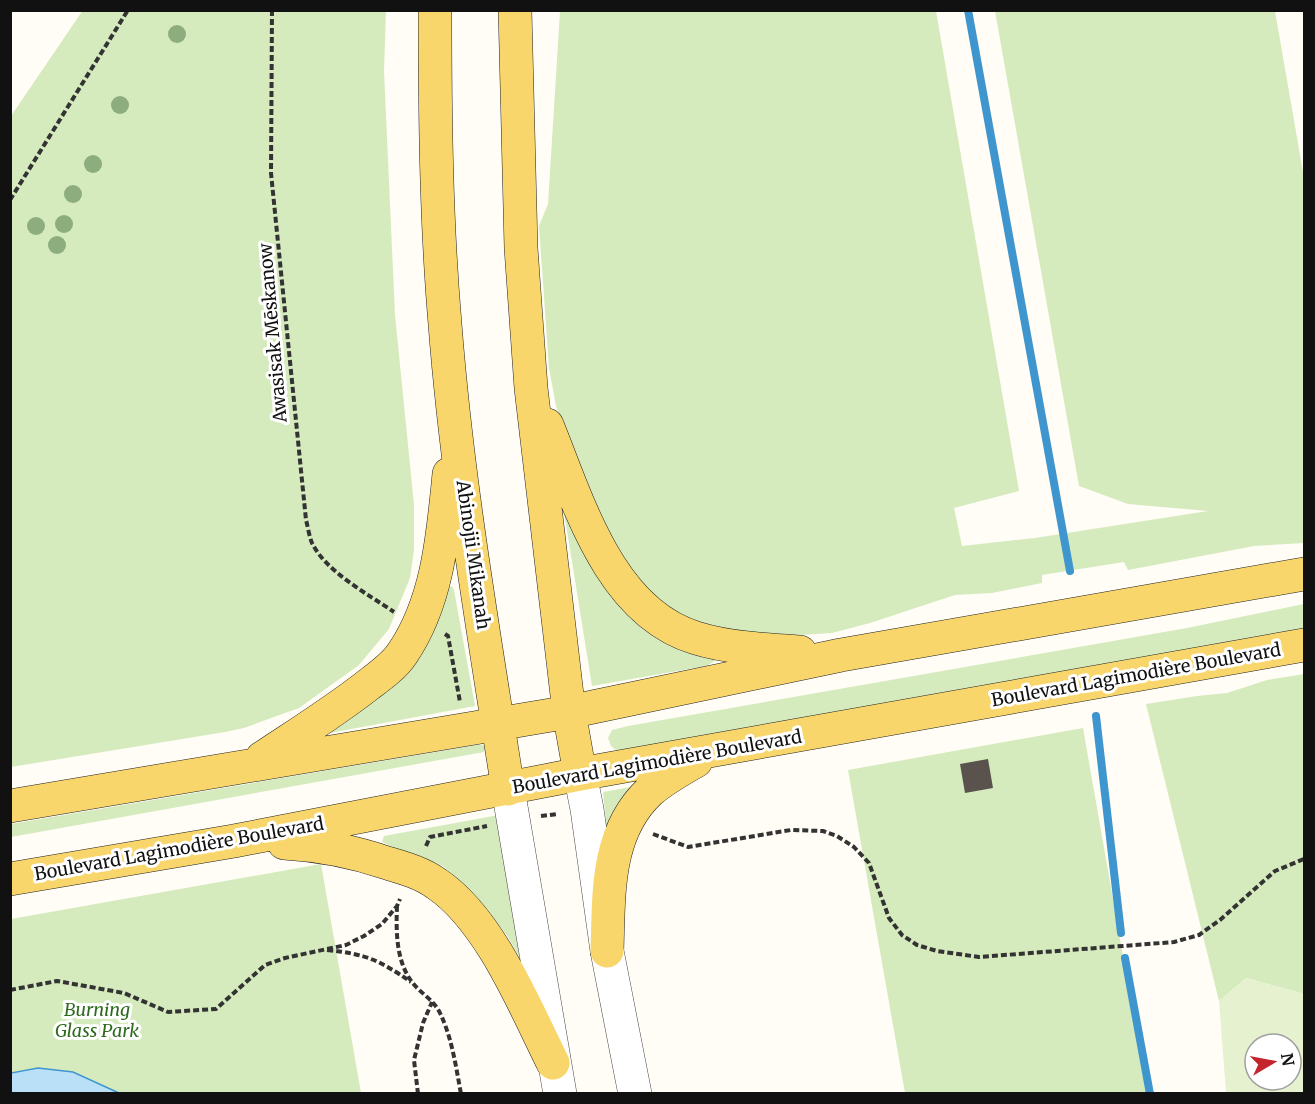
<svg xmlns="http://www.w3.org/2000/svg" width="1315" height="1104" font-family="Merriweather,serif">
  <rect width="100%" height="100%" fill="#fffdf5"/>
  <!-- green -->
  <path fill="#d5ebbd" d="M83,10l303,1 -2,60 11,244 19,190v45l-4,28 -21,51 -30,36 -60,43 -55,20 -19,4 -214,35v-651z
    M560,11h376l83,480 -65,17 8,38 73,-8 173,-27 -80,-7 -49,-18 -84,-475h280l29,167v365l-50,3 -126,24 -4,-8 -82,13v8l-50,10 -37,2 -85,28 -38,10 -65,4 -82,-17 -50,-38 -48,-88 -31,-88 -7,-38 -10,-142 9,-22z
    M564,512l144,144 7,5 -9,5 -114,20z
    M452,586l2,4 21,116 -145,27 -4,-2 121,-143z
    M1304,604v27l-661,117 -27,2 -5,-4 -3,-8 4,-8 16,-4 559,-98z
    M1304,674v320l-58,-16 -27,23 -73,-297 51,-8 30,-3 40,-13z
    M1083,728l64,365h-242l-57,-323z
    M477,745h9l-2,7 -473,85v-13z
    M647,784l-39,57 -5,-49z
    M499,815l27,140 -7,1 -11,-19 -31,-40 -34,-31 -35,-12 -26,-12 2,-6z
    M321,864l40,229 -350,1v-175z"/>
  <!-- pitch -->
  <path fill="#e6f2cf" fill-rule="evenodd" d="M1246,978l58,16v99h-78l-7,-92zM1255,1044h36v36h-36z"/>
  <!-- water -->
  <path fill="#b9e0f7" stroke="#3f96cf" stroke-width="1.5" d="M38,1068l35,4 46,21h-108v-20z"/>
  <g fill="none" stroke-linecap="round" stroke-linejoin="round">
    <!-- stream -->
    <path stroke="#3f96cf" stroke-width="8" d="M968,10l102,561
      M1096,716l25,217
      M1125,958l25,136"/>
  </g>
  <!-- building -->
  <path fill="#5a524d" d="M988,759l5,29 -28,5 -5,-29z"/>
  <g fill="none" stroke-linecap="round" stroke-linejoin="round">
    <defs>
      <path id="tertiary" d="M580,774l7,35 20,142 28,143
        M508,789l52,305"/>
      <path id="primary" d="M435,10c0,105 1,210 10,314 12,156 39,310 63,465
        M515,10l6,238 10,140 38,324 11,62
        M547,425c31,76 62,187 149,213 32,10 71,12 104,14
        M262,758c36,-24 73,-47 106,-73 12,-9 26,-19 34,-31 36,-52 41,-119 47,-180
        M10,806l559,-94 272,-57 463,-81
        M284,843c36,2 68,8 103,20 17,5 35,10 50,21 53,36 88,123 116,179
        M10,879l224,-38 346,-67 724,-129
        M607,951c2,-55 -2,-118 43,-160 14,-12 30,-21 46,-30"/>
    </defs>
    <!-- tertiary casing -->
    <use href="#tertiary" stroke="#444" stroke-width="34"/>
    <!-- primary casing -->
    <use href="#primary" stroke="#222" stroke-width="34"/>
    <!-- path -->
    <path stroke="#333" stroke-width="4" stroke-dasharray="6 3" stroke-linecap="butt" d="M272,10l-1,163 35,347c2,7 3,16 6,23 14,29 56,51 82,69
      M10,200l118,-190
      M445,634l3,2 12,66
      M541,816l17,-2
      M653,834l35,13 103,-17 32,1 14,5 17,11 15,16 20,55 13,17 15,10 20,6 42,6 195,-15 25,-7 21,-15 55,-49 29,-12
      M426,846l4,-9 57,-11
      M397,906c-1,26 -1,55 15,76 8,11 22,18 28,31 12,25 16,54 21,81
      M327,950c39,4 52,10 84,32
      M10,990l47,-9 67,12 44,19 48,-3 49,-44 20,-7 61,-13 18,-9 18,-12 15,-18 3,-7
      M418,1094l-4,-34 9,-37 9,-21"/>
    <!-- tertiary -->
    <use href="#tertiary" stroke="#fff" stroke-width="33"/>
    <!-- primary -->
    <use href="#primary" stroke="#f9d66b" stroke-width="33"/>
  </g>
  <!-- trees -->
  <g fill="#8dad7f">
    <circle cx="177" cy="34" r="9"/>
    <circle cx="120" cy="105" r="9"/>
    <circle cx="93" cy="164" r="9"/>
    <circle cx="73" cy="194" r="9"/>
    <circle cx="64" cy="224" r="9"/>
    <circle cx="36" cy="226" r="9"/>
    <circle cx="57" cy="245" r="9"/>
  </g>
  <g text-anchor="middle" stroke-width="6" stroke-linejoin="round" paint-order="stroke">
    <!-- street labels -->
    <g font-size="18" fill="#111" stroke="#fff">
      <text transform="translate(273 333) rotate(-95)" y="6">Awasisak Mēskanow</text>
      <text transform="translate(473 555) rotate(82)" y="6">Abinojii Mikanah</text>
      <text transform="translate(1136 675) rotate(-10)" y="6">Boulevard Lagimodière Boulevard</text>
      <text transform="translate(657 762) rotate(-10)" y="6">Boulevard Lagimodière Boulevard</text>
      <text transform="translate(179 849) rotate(-10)" y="6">Boulevard Lagimodière Boulevard</text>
    </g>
    <!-- park labels -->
    <g font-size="18" font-style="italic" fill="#2f6b1f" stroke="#fff">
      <text x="97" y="1016">Burning<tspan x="97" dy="21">Glass Park</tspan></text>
    </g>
  </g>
  <!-- border -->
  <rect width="1315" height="1104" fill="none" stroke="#111111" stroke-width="24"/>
  <!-- north arrow -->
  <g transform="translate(1273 1062) rotate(80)"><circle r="28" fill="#ffffff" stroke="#a0a0a0" stroke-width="1.5"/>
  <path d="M0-4.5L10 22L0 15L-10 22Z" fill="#c4262e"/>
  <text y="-9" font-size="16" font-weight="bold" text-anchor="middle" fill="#111111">N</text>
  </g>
</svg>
